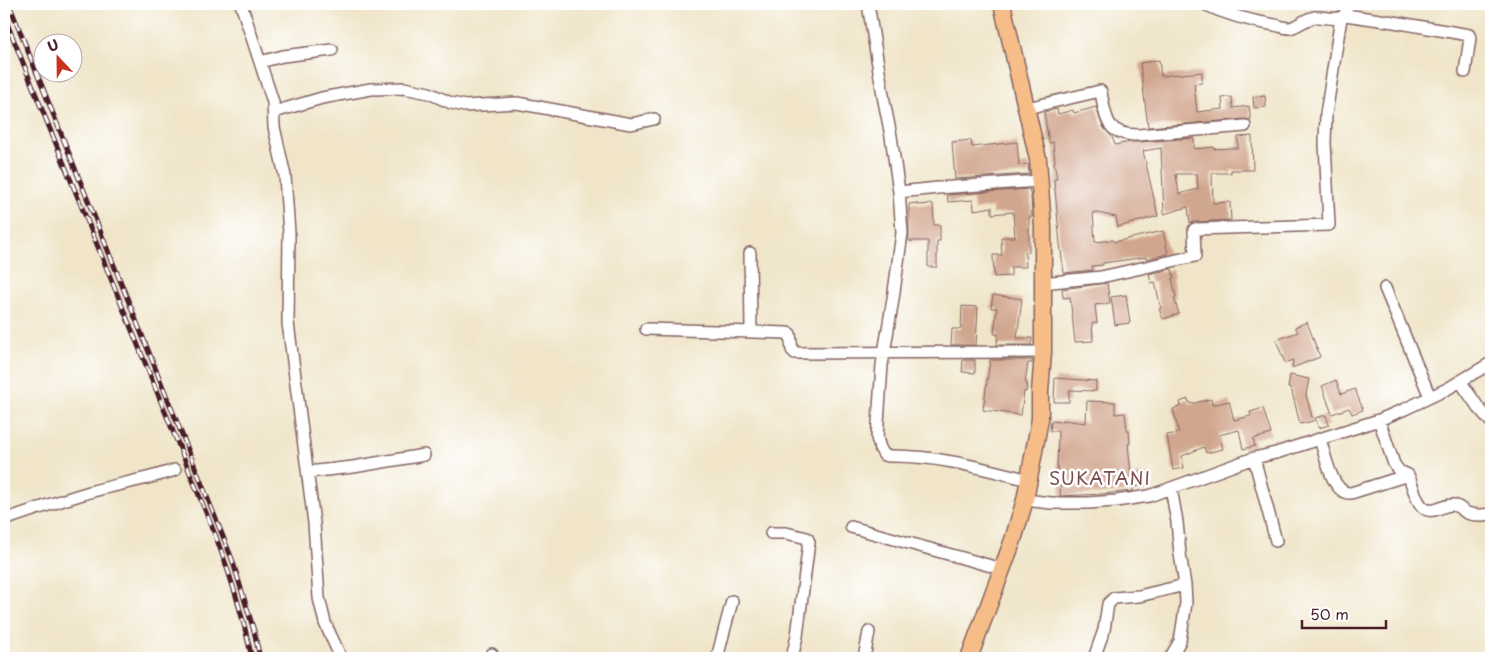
<svg xmlns="http://www.w3.org/2000/svg" width="1495" height="662" font-family="'Playpen Sans',sans-serif">
  <rect width="100%" height="100%" fill="#fff"/>
  <filter id="ink" filterUnits="userSpaceOnUse"><feTurbulence type="fractalNoise" baseFrequency=".02" numOctaves="2"/><feDisplacementMap in="SourceGraphic" scale="10" xChannelSelector="R" yChannelSelector="G"/><feConvolveMatrix kernelMatrix="1 2 1 2 8 2 1 2 1" color-interpolation-filters="sRGB"/></filter>
  <filter id="wash" filterUnits="userSpaceOnUse"><feTurbulence type="fractalNoise" baseFrequency=".0096" numOctaves="4" result="noise"/><feDisplacementMap in="SourceGraphic" scale="20" xChannelSelector="R" yChannelSelector="G"/><feGaussianBlur stdDeviation="1.12" result="paint"/><feColorMatrix in="noise" values="0 0 0 0 0 0 0 0 0 0 0 0 0 0 0 0 0 1.4 0 .05"/><feComposite in="paint" operator="in"/></filter>
  <g filter="url(#wash)">
    <rect width="100%" height="100%" fill="#f0e5c9"/>
    <g id="blocks">
      <!-- building -->
      <path fill="#d1a68e" fill-rule="evenodd" d="M1159,60l2,16 41,-4v11l-8,1 3,28 26,-3 -1,-11 10,-1 1,11 16,-2 2,14 -7,-1 -96,8 -8,-64z
        M1265,96l1,11 -12,1 -1,-11z
        M1096,107l7,20 9,10 3,8 15,-3h9l55,-4v11l20,-2v2l19,-1h5v-11l14,-1 1,34h-22v3h-19l1,30 17,-1 1,18 -36,2 -5,1 -2,-16 -24,7 -3,-66 -18,3 15,65 -40,11 -2,-10 -23,-5 2,30 18,-2 1,2 49,-11 5,23 -22,5v-2l-43,6v2l-11,1 1,4 -29,3 -4,-29 -6,-65h3l-3,-17h1l-2,-20 -4,1 -5,-31 13,-3 1,5 15,-4 1,3zM1176,174h21l1,15 -19,5z
        M971,140l1,7 45,-5 2,23 9,-1 1,10 -74,5 -3,-37z
        M1029,189l2,8 1,20h-3v35h-4l1,15h-15v9l-17,1 -1,-22h9l-1,-18h14l-2,-25 -21,2v-7l-18,3 -1,-10 -25,2 -1,-7z
        M917,203v2l16,-1 1,21h6v16h-3v26h-9v-26h-19v-37z
        M1172,269l2,9h-2l4,19 -2,1 5,16 -16,5 -4,-10h2l-6,-27 -4,1 -2,-9z
        M1107,283l3,20 -15,2 2,18h-5l1,18 -18,1 -5,-45 -7,1 -1,-9z
        M993,295l29,4 -5,39h15l-1,7h-34l1,-11h-4l3,-26h-6z
        M1126,295l4,28 -15,2 -4,-28z
        M962,306l16,1 -2,38h-25l1,-16h9z
        M1307,322l13,35 -28,11 1,-8 -8,3 -9,-23 22,-8 -3,-5z
        M963,360h12v13l-13,-1z
        M990,360h42v3h-4l-3,19 2,1 -1,9 -2,-1 -3,24 -38,-5z
        M1290,375l19,4 -3,16 7,26 -13,3 -9,-36h-3z
        M1055,378l41,3v10l-27,-1v12h-15z
        M1336,380l5,14 14,-5 8,21 -11,4 -3,-6 -17,6 -10,-28z
        M1188,399l2,5 21,-5 1,6 17,-4 5,19 17,-4 -1,-4 13,-4 8,26 -18,5 2,7 -12,3 -4,-19 -20,5 4,14 -17,4 -2,-6 -22,9 2,12 -11,2 -6,-35 12,-2 -6,-24 8,-3 -1,-4z
        M1087,401l28,1v12l10,-1 2,17h2l1,14h-2l3,31 18,-1 1,11 -17,2v4l-32,3 -41,2 1,-23h-4l1,-42h-8l1,-10 11,1v-2l24,3z
        M1326,415l3,10 -10,3 -4,-10z"/>
    </g>
  </g>
  <g filter="url(#ink)">
    <use href="#blocks" fill-opacity="0" stroke="#846462" stroke-width="1"/>
    <g fill="none" stroke-linecap="round" stroke-linejoin="round">
      <defs>
        <path id="minor" d="M241,4l32,98 1,25 11,49 4,57 -1,90 26,200 5,75 6,25 16,35
          M868,4l16,97 7,35 8,56 3,41 -9,66 -11,66 -5,73 3,10 4,7 4,1c48,-1 94,12 141,24
          M1204,4c23,11 46,17 71,21 5,1 10,3 15,3 9,-2 16,-10 25,-11 11,-1 20,5 30,-2l2,-11
          M1345,15l49,7 75,13 1,3 -5,34
          M260,62l23,-6 49,-6
          M1027,108l73,-17 1,1c5,27 5,43 37,43l107,-9
          M274,112l48,-14 27,-5 22,-4 33,-1 25,5 22,10 14,3 52,-3 114,21 23,-5
          M899,192l39,-4 102,-7
          M750,253l1,78
          M1042,283l59,-6 94,-21 -1,-26 1,-1 134,-4 -4,-82 1,-29 15,-96
          M1385,288l45,109
          M646,329l141,4 3,1 2,16 3,3 248,-1
          M1460,381l18,26 13,15
          M1379,420l15,44 5,7 9,4c6,11 9,39 26,35 7,-1 12,-6 19,-5 6,1 10,6 14,8 8,3 17,2 24,1
          M1320,439c5,15 12,56 31,54l57,-18
          M1254,458l22,83
          M308,472l45,-5 71,-12
          M1025,500l26,3h37l28,-2 33,-5 105,-38 22,-5 103,-33 26,-11 42,-20 44,-26
          M4,520c29,-10 58,-20 89,-29 27,-7 55,-12 82,-21
          M851,527l151,42
          M771,533h15l21,5 2,4 -12,94 -5,22
          M491,658l1,-4
          M717,658l15,-57
          M864,658l5,-26
          M1094,658l10,-28 4,-26 6,-6 25,-2 46,-11
          M1170,658l10,-17 6,-38 -1,-18 -5,-31 -3,-32 -6,-34"/>
        <path id="highway" d="M969,658l44,-118 12,-40 15,-81v-27l3,-40v-125l-5,-68 -36,-155"/>
      </defs>
      <!-- minor casing -->
      <use href="#minor" stroke="#846462" stroke-width="14"/>
      <!-- highway casing -->
      <use href="#highway" stroke="#846462" stroke-width="19"/>
      <!-- minor -->
      <use href="#minor" stroke="#fff" stroke-width="11"/>
      <!-- highway -->
      <use href="#highway" stroke="#f7bd88" stroke-width="16"/>
      <defs>
        <path id="rail" d="M9,4l223,555 22,72 6,27
          M4,16l212,521c15,39 27,80 36,121"/>
      </defs>
      <!-- rail casing -->
      <use href="#rail" stroke="#4a1f2b" stroke-width="5"/>
      <!-- rail -->
      <use href="#rail" stroke="#fff" stroke-width="3" stroke-dasharray="9" stroke-linecap="butt"/>
    </g>
  </g>
  <g text-anchor="middle" stroke-width="5" stroke-linejoin="round" paint-order="stroke">
    <!-- quarter labels -->
    <g font-size="18" letter-spacing="1" fill="#794e4e" stroke="#fff">
      <text x="1100" y="485">SUKATANI</text>
    </g>
  </g>
  <!-- margin -->
  <rect width="1495" height="662" fill="none" stroke="#fff" stroke-width="20"/>
  <!-- north arrow -->
  <g transform="translate(58 58) rotate(338)"><circle r="24" fill="#ffffff" stroke="#b7a5aa"/>
  <path d="M0-4L9 19L0 12L-9 19Z" fill="#c8321e"/>
  <text y="-8" font-size="14" font-weight="bold" text-anchor="middle" fill="#4a1f2b">U</text>
  </g>
  <!-- scale -->
  <path d="M1302 620v8h84v-8" fill="none" stroke="#4a1f2b" stroke-width="2.5"/>
  <text x="1310" y="620" font-size="15" fill="#4a1f2b" stroke="#ffffff" stroke-width="4" paint-order="stroke">50 m</text>
</svg>
